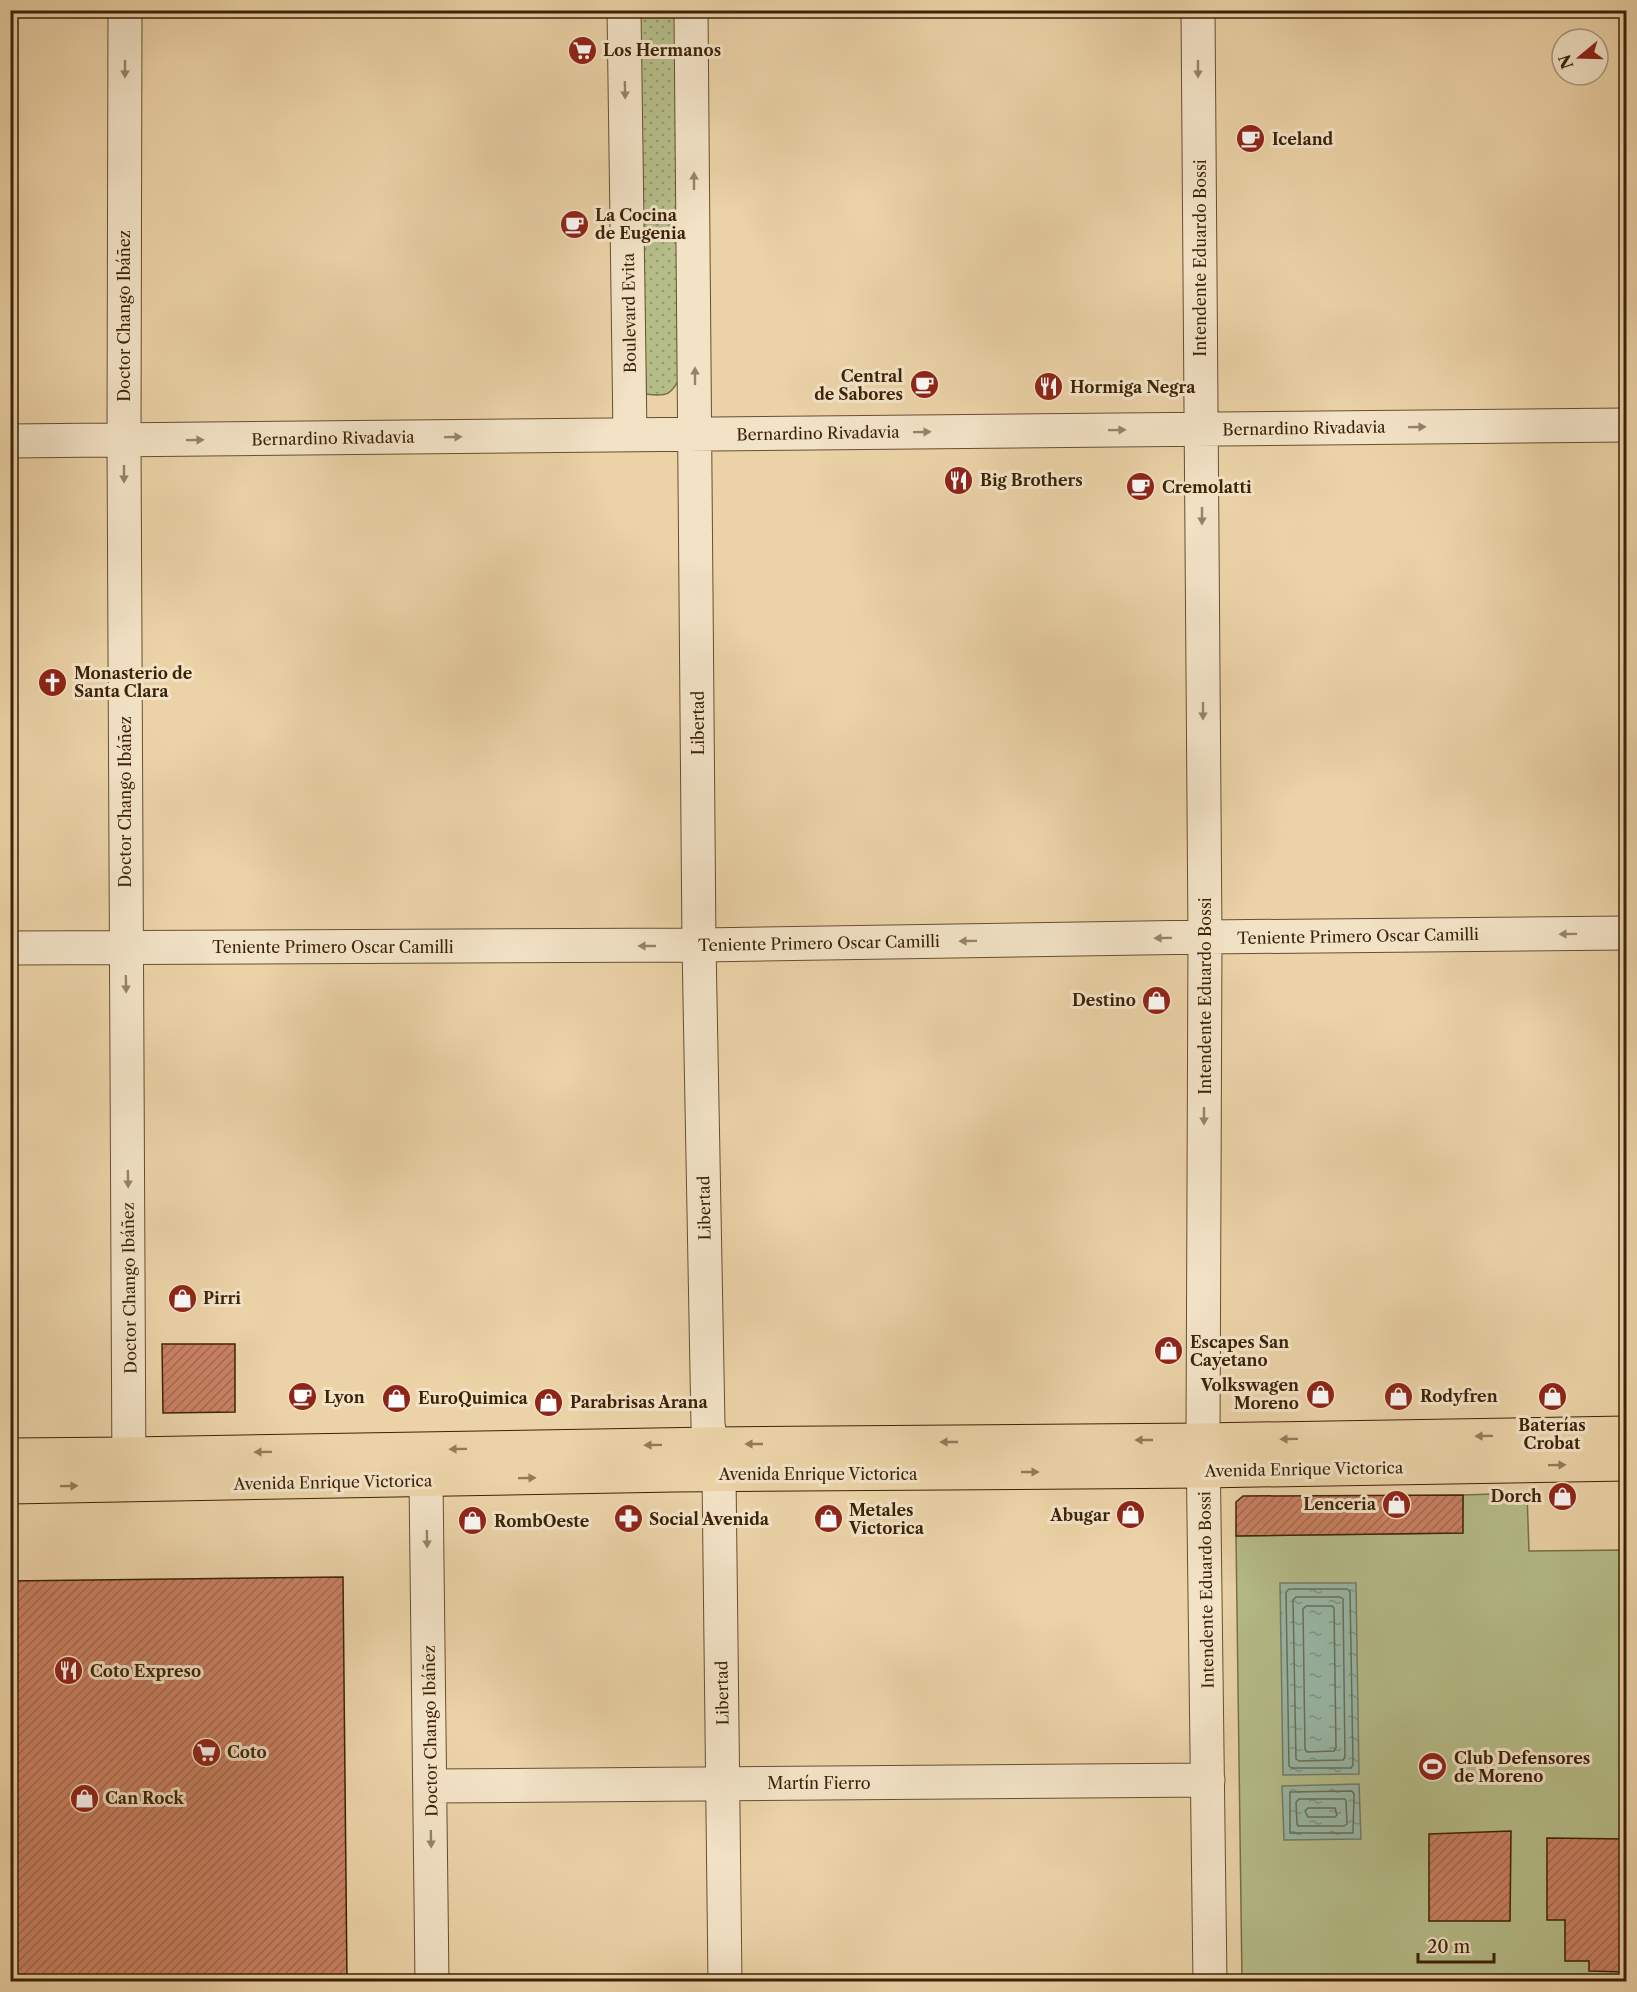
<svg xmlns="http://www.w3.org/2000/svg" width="1637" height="1992" font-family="'Libre Caslon Text',serif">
  <defs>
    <pattern id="park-dots" width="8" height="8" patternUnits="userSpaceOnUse" patternTransform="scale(1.5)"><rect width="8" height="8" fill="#b5bd89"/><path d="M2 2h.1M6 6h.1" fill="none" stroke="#94996e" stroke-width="1.8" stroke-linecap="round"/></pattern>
    <pattern id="water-ripples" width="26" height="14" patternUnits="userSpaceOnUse" patternTransform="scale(1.5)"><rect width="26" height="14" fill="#98b8a7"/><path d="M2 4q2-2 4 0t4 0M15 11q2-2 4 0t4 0" fill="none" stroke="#7d9586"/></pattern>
    <pattern id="building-hatch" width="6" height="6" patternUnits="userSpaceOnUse" patternTransform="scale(1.5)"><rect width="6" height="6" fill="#ca8163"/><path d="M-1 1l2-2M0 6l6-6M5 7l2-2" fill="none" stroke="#a56950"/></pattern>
  </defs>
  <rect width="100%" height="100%" fill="#ebd2a7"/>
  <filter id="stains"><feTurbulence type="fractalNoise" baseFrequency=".00333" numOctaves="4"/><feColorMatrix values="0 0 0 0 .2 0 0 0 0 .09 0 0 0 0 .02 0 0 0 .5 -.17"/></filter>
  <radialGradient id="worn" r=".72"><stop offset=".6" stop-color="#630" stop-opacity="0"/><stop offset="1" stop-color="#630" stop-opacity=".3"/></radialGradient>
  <!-- green -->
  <path fill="#b5bd89" stroke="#787048" stroke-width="1.5" d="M1527,1493l2,58 97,-1v431h-384l-6,-445 226,-3 1,-38z"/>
  <!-- park -->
  <path fill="url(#park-dots)" stroke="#787048" stroke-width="1.5" d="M636,11h44l1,364c-9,20 -14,22 -35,19z"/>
  <!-- water -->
  <path fill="url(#water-ripples)" stroke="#737c67" stroke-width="1.5" d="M1280,1583h76l3,191 -76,1z
    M1359,1784l2,55 -77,1 -2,-54z"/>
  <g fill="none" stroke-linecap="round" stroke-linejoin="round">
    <!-- shore -->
    <path stroke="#6a6e58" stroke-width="1.5" d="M1289,1589h58l3,2 3,174 -2,3h-59l-3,-2 -3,-174z
      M1296,1597h44l3,2 2,158 -2,3 -44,1 -3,-2 -3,-159z
      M1306,1606h26l2,2 2,140 -2,3 -27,1 -2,-3 -2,-140z
      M1352,1791l2,3 -1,39h-63v-41z
      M1299,1799h46l1,2 1,23 -3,2h-46l-1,-2 -1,-22z
      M1308,1808h27l2,7 -2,2h-27l-3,-6z"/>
  </g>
  <!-- building -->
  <path fill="url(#building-hatch)" stroke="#3c2308" stroke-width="1.5" d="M162,1344h73v68l-72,1z
    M1463,1495v38l-227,3v-34l7,-6z
    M343,1577l4,405h-337v-401z
    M1511,1831l-1,90h-81v-87z
    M1547,1838l79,1v133l-37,-1v-10h-24v-41h-18z"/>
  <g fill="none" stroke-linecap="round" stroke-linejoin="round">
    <defs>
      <path id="minor" d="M125,10l-1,430 5,1042
        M624,10l6,425
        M691,10l8,935 9,480 11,49 6,508
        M1198,10l7,927 -2,503 7,542
        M10,441l1616,-16
        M10,948l689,-3 506,-8 421,-4
        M426,1480l6,502
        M430,1786l778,-6"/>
      <path id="major" d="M10,1455l120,-1 582,-10 491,-4 423,-7
        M10,1487l665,-12 529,-4 422,-7"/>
    </defs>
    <!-- minor casing -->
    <use href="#minor" stroke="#684f30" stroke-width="35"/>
    <!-- major casing -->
    <use href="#major" stroke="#3c2308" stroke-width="35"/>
    <!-- minor -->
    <use href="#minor" stroke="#f2e2c6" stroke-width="33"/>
    <!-- major -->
    <use href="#major" stroke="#ebd2a7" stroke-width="33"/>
  </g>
  <!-- one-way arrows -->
  <defs><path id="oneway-solid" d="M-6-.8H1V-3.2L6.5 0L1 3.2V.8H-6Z" transform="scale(1.5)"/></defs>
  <g fill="#978267">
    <use href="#oneway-solid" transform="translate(125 69) rotate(90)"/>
    <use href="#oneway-solid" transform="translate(1198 69) rotate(90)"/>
    <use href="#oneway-solid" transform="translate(625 90) rotate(89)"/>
    <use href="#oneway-solid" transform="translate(694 181) rotate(-90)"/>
    <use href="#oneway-solid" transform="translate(695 376) rotate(-90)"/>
    <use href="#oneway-solid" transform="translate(1417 427) rotate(-1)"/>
    <use href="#oneway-solid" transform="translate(1117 430) rotate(-1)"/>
    <use href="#oneway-solid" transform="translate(922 432) rotate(-1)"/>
    <use href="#oneway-solid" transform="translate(453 437) rotate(-1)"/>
    <use href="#oneway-solid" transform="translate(195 440) rotate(-1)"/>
    <use href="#oneway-solid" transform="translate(124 474) rotate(90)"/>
    <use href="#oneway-solid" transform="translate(1202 516) rotate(90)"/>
    <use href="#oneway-solid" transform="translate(1203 711) rotate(90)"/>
    <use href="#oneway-solid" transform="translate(1568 934) rotate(179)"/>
    <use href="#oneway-solid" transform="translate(1163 938) rotate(179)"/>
    <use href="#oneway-solid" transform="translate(968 941) rotate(179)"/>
    <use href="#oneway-solid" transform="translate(647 946) rotate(180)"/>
    <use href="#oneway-solid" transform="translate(126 984) rotate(89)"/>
    <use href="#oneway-solid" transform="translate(1204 1116) rotate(90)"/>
    <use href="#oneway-solid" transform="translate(128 1179) rotate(89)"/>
    <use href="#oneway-solid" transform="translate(427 1539) rotate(89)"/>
    <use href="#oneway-solid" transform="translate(431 1839) rotate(89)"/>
  </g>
  <g fill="#947a58">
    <use href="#oneway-solid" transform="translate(1484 1436) rotate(179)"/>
    <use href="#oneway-solid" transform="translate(1289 1439) rotate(179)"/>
    <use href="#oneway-solid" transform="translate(1144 1440) rotate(180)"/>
    <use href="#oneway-solid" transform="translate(949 1442) rotate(180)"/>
    <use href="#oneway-solid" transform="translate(754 1444) rotate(180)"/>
    <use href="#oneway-solid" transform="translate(653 1445) rotate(179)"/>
    <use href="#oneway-solid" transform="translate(458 1449) rotate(179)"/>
    <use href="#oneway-solid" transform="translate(263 1452) rotate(179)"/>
    <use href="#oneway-solid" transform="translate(1557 1465) rotate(-1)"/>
    <use href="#oneway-solid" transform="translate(1030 1472)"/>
    <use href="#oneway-solid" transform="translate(527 1478) rotate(-1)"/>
    <use href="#oneway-solid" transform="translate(69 1486) rotate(-1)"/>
  </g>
  <!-- icons -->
  <defs>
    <symbol id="supermarket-disc" viewBox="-11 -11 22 22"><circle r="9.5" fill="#8f2418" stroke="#f2e2c6"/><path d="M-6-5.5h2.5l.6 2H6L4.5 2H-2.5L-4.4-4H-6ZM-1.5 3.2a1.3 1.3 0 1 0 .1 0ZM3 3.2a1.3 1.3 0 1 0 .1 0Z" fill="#fff"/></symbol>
    <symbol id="cafe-disc" viewBox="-11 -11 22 22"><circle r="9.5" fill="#8f2418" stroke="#f2e2c6"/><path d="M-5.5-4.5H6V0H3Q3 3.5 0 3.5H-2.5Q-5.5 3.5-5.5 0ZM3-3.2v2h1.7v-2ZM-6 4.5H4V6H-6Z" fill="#fff"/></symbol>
    <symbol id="restaurant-disc" viewBox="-11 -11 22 22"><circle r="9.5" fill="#8f2418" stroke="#f2e2c6"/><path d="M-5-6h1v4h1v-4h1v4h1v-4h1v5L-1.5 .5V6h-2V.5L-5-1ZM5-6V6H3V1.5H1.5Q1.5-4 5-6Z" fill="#fff"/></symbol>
    <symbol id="church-disc" viewBox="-11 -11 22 22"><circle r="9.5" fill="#8f2418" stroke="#f2e2c6"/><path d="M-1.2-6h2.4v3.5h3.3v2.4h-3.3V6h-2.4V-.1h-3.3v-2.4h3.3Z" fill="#fff"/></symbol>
    <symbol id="shop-disc" viewBox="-11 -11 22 22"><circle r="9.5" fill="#8f2418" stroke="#f2e2c6"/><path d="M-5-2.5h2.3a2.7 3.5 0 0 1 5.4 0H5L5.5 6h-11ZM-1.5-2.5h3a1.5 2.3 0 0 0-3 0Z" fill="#fff"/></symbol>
    <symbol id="pharmacy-disc" viewBox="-11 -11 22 22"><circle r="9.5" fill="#8f2418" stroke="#f2e2c6"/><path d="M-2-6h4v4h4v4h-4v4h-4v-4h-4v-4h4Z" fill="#fff"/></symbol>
    <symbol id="stadium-disc" viewBox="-11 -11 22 22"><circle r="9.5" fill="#8f2418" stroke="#f2e2c6"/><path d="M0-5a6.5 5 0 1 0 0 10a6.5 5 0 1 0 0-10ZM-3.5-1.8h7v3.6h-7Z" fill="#fff"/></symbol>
  </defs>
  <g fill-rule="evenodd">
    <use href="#supermarket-disc" x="566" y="34" width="33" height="33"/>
    <use href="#cafe-disc" x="1234" y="122" width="33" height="33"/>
    <use href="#cafe-disc" x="558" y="208" width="33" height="33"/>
    <use href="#cafe-disc" x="908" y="368" width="33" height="33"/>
    <use href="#restaurant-disc" x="1032" y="370" width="33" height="33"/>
    <use href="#restaurant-disc" x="942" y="464" width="33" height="33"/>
    <use href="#cafe-disc" x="1124" y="470" width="33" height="33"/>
    <use href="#church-disc" x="36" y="666" width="33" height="33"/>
    <use href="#shop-disc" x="1140" y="984" width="33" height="33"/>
    <use href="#shop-disc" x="166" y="1282" width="33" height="33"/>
    <use href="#shop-disc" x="1152" y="1334" width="33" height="33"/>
    <use href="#shop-disc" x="1304" y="1378" width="33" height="33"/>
    <use href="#shop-disc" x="1382" y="1380" width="33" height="33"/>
    <use href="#cafe-disc" x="286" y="1380" width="33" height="33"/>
    <use href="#shop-disc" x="1536" y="1380" width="33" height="33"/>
    <use href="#shop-disc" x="380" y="1382" width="33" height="33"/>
    <use href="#shop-disc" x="532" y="1386" width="33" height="33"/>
    <use href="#shop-disc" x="1546" y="1480" width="33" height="33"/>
    <use href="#shop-disc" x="1380" y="1488" width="33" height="33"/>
    <use href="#shop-disc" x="1114" y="1498" width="33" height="33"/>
    <use href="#pharmacy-disc" x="612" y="1502" width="33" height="33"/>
    <use href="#shop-disc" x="812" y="1502" width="33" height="33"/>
    <use href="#shop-disc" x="456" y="1504" width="33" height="33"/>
    <use href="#restaurant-disc" x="52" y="1654" width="33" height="33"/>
    <use href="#supermarket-disc" x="190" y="1736" width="33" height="33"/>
    <use href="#stadium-disc" x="1416" y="1750" width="33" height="33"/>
    <use href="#shop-disc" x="68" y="1782" width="33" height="33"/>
  </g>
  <g text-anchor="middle" stroke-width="6" stroke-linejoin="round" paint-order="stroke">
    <!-- poi labels -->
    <g font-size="16" font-weight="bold" fill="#3c2308" stroke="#f2e2c6" text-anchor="start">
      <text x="603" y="56">Los Hermanos</text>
      <text x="1272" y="145">Iceland</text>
      <text x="595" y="221">La Cocina<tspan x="595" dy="18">de Eugenia</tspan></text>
      <text x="903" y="382" text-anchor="end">Central<tspan x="903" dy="18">de Sabores</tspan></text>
      <text x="1070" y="393">Hormiga Negra</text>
      <text x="980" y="486">Big Brothers</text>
      <text x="1162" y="493">Cremolatti</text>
      <text x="74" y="679">Monasterio de<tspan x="74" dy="18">Santa Clara</tspan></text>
      <text x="1136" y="1006" text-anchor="end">Destino</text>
      <text x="203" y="1304">Pirri</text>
      <text x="1190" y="1348">Escapes San<tspan x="1190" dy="18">Cayetano</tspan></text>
      <text x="1299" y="1391" text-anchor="end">Volkswagen<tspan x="1299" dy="18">Moreno</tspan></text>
      <text x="1420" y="1402">Rodyfren</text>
      <text x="324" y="1403">Lyon</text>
      <text x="418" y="1404">EuroQuimica</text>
      <text x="570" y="1408">Parabrisas Arana</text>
      <text x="1552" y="1431" text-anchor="middle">Baterías<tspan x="1552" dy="18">Crobat</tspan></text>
      <text x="1542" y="1502" text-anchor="end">Dorch</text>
      <text x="1376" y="1510" text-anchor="end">Lenceria</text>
      <text x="849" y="1516">Metales<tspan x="849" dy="18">Victorica</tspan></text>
      <text x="1110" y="1521" text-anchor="end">Abugar</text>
      <text x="649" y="1525">Social Avenida</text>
      <text x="494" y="1527">RombOeste</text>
      <text x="90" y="1677">Coto Expreso</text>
      <text x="227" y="1758">Coto</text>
      <text x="1454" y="1764">Club Defensores<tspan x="1454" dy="18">de Moreno</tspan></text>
      <text x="105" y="1804">Can Rock</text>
    </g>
    <!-- street labels -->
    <g font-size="16" fill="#3c2308" stroke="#f2e2c6">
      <text transform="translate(1200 258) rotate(-90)" y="6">Intendente Eduardo Bossi</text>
      <text transform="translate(629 313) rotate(-91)" y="6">Boulevard Evita</text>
      <text transform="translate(124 316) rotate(-90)" y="6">Doctor Chango Ibáñez</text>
      <text transform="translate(1304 428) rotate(-1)" y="6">Bernardino Rivadavia</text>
      <text transform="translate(818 433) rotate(-1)" y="6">Bernardino Rivadavia</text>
      <text transform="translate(333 438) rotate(-1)" y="6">Bernardino Rivadavia</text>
      <text transform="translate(698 723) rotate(-90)" y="6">Libertad</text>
      <text transform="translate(125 802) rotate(-90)" y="6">Doctor Chango Ibáñez</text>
      <text transform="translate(1358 936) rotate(-1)" y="6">Teniente Primero Oscar Camilli</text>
      <text transform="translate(819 943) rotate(-1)" y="6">Teniente Primero Oscar Camilli</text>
      <text x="333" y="953">Teniente Primero Oscar Camilli</text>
      <text transform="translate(1205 996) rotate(-90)" y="6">Intendente Eduardo Bossi</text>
      <text transform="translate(704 1208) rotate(-91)" y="6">Libertad</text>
      <text transform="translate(129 1288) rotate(-91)" y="6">Doctor Chango Ibáñez</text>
      <text transform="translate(1304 1469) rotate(-1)" y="6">Avenida Enrique Victorica</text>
      <text x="818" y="1480">Avenida Enrique Victorica</text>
      <text transform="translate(333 1482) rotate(-1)" y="6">Avenida Enrique Victorica</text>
      <text transform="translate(1206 1590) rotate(-91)" y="6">Intendente Eduardo Bossi</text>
      <text transform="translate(722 1693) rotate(-91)" y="6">Libertad</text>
      <text transform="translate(430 1731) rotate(-91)" y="6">Doctor Chango Ibáñez</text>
      <text x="819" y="1789">Martín Fierro</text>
    </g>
  </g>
  <!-- margin -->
  <rect width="1637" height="1992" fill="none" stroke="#ebd2a7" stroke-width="36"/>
  <rect x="12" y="12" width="1613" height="1968" fill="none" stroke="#3c2308" stroke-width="3"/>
  <rect x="18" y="18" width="1601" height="1956" fill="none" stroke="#3c2308" stroke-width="1.5"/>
  <!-- north arrow -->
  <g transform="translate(1580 57) rotate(251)"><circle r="28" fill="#f2e2c6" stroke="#a9967a" stroke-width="1.5"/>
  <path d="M0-4.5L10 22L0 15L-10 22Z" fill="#8f2418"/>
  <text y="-9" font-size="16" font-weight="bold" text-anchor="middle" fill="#3c2308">N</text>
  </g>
  <!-- scale -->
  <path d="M1418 1953v9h76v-9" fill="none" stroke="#3c2308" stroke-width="3"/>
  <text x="1427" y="1953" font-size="18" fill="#3c2308" stroke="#f2e2c6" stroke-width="4.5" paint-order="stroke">20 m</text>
  <rect width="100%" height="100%" filter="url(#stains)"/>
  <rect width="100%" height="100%" fill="url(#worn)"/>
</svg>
